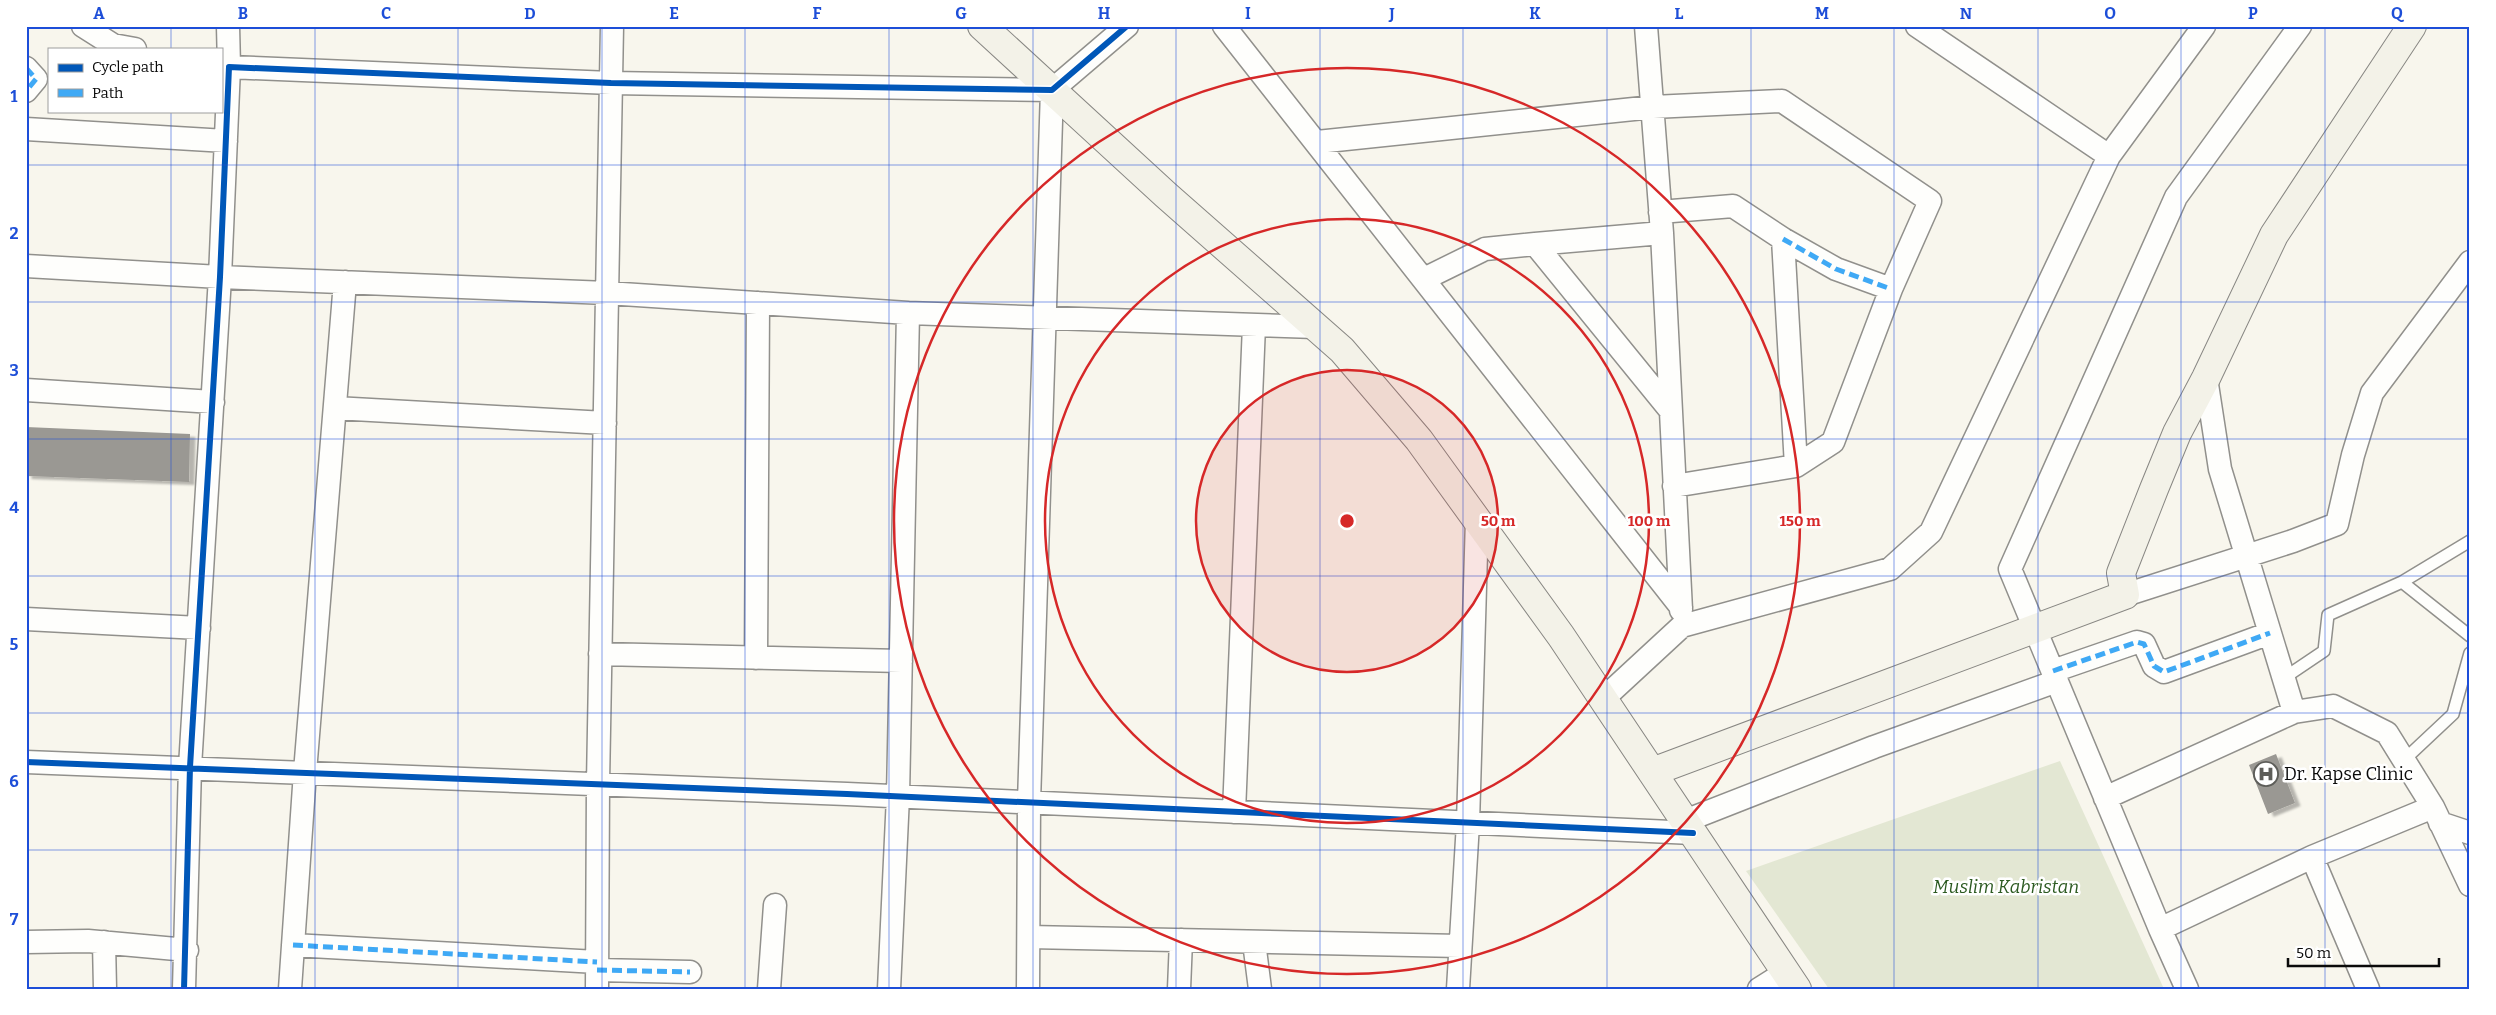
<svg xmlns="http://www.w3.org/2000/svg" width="2496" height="1015" font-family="Bitter,serif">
  <defs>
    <filter id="shadow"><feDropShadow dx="5.5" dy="3" stdDeviation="1" flood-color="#0004"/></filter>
  </defs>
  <rect width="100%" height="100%" fill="#f8f6ed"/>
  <!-- cemetery -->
  <path fill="#e3e7d3" d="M2060,761l104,228h-335l-83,-118z"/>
  <!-- building -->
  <path fill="#9a9893" filter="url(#shadow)" d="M26,427l164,7 -1,48 -163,-6z
    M2276,754l19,49 -27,11 -19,-49z"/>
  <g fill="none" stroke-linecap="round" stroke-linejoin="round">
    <defs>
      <path id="lane" d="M2402,582l68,54
        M2284,678l40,-27 4,-36 74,-33 68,-41
        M2404,760l49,-46 17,-61"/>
      <path id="street" d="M83,26l30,19 22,4
        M228,26l1,41
        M1224,26l457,581
        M1646,26l16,207 19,377
        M26,68l10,11 -10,12
        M26,129l200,12
        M1317,142l336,-35 129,-6 148,100 -39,88 -58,153 -37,24 -122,20
        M2109,156l95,-130
        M1660,212l73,-6 50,33 13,227
        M1662,233l-127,11 136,167
        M1783,239l53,30 55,20
        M26,266l194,11 387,16 301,20 -10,483 -9,193
        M1424,279l61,-30 50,-5
        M908,313l407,14
        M26,390l187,12
        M335,408l270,15
        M2125,595l168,-54 44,-17 16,-69 19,-62 98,-131
        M26,619l173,9
        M600,654l301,7
        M756,658l2,-355
        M2053,671l84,-29 7,2 10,22 10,6 106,-39
        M1603,699l79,-73 208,-57 41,-37 178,-376 -192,-130
        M2294,712l39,-6 54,27 46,74
        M26,762l821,32 846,39
        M2105,798l189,-86 -74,-243 -14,-91
        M1234,812l20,-487
        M1685,821l189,-74 183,-66
        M2440,823l30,10
        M2312,857l121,-50 37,78
        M2160,929l-150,-360 166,-372 124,-171
        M1029,937l431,9
        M26,942l62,-1 99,9
        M104,942l1,47
        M1254,942l6,47
        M293,945l304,17
        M597,970l93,2
        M184,989l6,-222 30,-490 9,-210 382,16 441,7 75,-64
        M290,989l15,-217 40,-490
        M597,989l1,-206 14,-757
        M769,989l6,-84
        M1028,989l1,-187 23,-712
        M1179,989l2,-49
        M1458,989l10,-166 9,-304
        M1759,989l27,-17
        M2187,989l-27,-60 152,-72 56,132"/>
      <path id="secondary" d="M982,26l184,169 176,155 77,90 142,196 236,353
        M1652,772l473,-177 -4,-22 33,-84 23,-56 29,-55 68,-143 138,-209"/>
    </defs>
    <!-- lane casing -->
    <use href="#lane" stroke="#91908c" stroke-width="14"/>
    <!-- street casing -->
    <use href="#street" stroke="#91908c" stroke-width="25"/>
    <!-- secondary casing -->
    <use href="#secondary" stroke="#888783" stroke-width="30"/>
    <!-- lane -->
    <use href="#lane" stroke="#fefefc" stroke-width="11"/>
    <!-- street -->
    <use href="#street" stroke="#fefefc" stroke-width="22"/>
    <!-- secondary -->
    <use href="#secondary" stroke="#f3f2e8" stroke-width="28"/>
    <!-- quiet -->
    <path stroke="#3fa9f5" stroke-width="5" stroke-dasharray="10 5" stroke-linecap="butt" d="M26,68l10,11 -10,12
      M1783,239l53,30 55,20
      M2053,671l84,-29 7,2 10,22 10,6 106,-39
      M293,945l304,17
      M597,970l93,2"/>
    <defs>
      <path id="cycleway" d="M26,762l821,32 846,39
        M184,989l6,-222 30,-490 9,-210 382,16 441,7 75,-64"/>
    </defs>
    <!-- cycleway casing -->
    <use href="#cycleway" stroke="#fff" stroke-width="9"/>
    <!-- cycleway -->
    <use href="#cycleway" stroke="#0057b8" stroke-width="6"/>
  </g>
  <!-- grid -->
  <path fill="none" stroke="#1d4ed8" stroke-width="1" stroke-opacity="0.55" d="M171,26v23M315,26v963M458,26v963M602,26v963M745,26v963M889,26v963M1033,26v963M1176,26v963M1320,26v963M1463,26v963M1607,26v963M1751,26v963M1894,26v963M2038,26v963M2181,26v963M2325,26v963M171,111v878M26,165h2444M26,302h2444M26,439h2444M26,576h2444M26,713h2444M26,850h2444"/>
  <!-- distance rings -->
  <circle cx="1347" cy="521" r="151" fill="#d62828" fill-opacity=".12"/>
  <g fill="none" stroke="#d62828" stroke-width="2.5">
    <circle cx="1347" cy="521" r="151"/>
    <circle cx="1347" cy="521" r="302"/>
    <circle cx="1347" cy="521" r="453"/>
  </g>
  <!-- icons -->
  <defs>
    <symbol id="hospital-ring" viewBox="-11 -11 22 22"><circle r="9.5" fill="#fff" stroke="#5d5d59" stroke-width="1.5"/><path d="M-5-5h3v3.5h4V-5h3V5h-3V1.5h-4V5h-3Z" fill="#5d5d59"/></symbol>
  </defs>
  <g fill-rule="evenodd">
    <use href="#hospital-ring" x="2252" y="760" width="28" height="28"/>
  </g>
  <g text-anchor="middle" stroke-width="5" stroke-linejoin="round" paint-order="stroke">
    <!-- poi labels -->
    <g font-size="18" fill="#0a0a0a" stroke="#fff" text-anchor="start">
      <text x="2284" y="780">Dr. Kapse Clinic</text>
    </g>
    <!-- park labels -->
    <g font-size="18" font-style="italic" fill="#2c5a21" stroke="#fff">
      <text x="2006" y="893">Muslim Kabristan</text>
    </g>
  </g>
  <circle cx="1347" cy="521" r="8" fill="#d62828" stroke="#fff" stroke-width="2.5"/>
  <g font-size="15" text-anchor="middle" font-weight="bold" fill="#d62828" stroke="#fff" stroke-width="5" stroke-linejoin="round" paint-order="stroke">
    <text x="1498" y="526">50 m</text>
    <text x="1649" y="526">100 m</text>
    <text x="1800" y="526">150 m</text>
  </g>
  <!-- border -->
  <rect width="2496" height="1015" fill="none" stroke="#ffffff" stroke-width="55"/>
  <!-- legend -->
  <rect x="48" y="48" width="175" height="65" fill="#ffffff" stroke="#9d9d9d"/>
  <rect x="58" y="64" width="25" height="8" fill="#0057b8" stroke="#9d9d9d"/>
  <text x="92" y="72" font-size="15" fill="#0a0a0a">Cycle path</text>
  <rect x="58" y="89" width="25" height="8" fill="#3fa9f5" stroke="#9d9d9d"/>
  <text x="92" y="98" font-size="15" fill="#0a0a0a">Path</text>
  <!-- scale -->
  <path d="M2288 958v8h151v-8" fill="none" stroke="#0a0a0a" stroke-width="2.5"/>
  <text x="2296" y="958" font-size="15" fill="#0a0a0a" stroke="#ffffff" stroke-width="4" paint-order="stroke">50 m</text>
  <rect x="28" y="28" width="2440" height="960" fill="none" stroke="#1d4ed8" stroke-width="2"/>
  <g font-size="16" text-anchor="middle" font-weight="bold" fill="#1d4ed8">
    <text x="99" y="19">A</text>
    <text x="243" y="19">B</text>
    <text x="386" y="19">C</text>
    <text x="530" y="19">D</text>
    <text x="674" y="19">E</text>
    <text x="817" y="19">F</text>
    <text x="961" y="19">G</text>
    <text x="1104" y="19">H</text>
    <text x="1248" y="19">I</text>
    <text x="1392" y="19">J</text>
    <text x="1535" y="19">K</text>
    <text x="1679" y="19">L</text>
    <text x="1822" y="19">M</text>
    <text x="1966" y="19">N</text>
    <text x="2110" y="19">O</text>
    <text x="2253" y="19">P</text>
    <text x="2397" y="19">Q</text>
    <text x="14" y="102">1</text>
    <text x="14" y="239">2</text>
    <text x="14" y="376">3</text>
    <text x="14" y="513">4</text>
    <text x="14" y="650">5</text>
    <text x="14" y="787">6</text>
    <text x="14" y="925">7</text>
  </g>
</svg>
